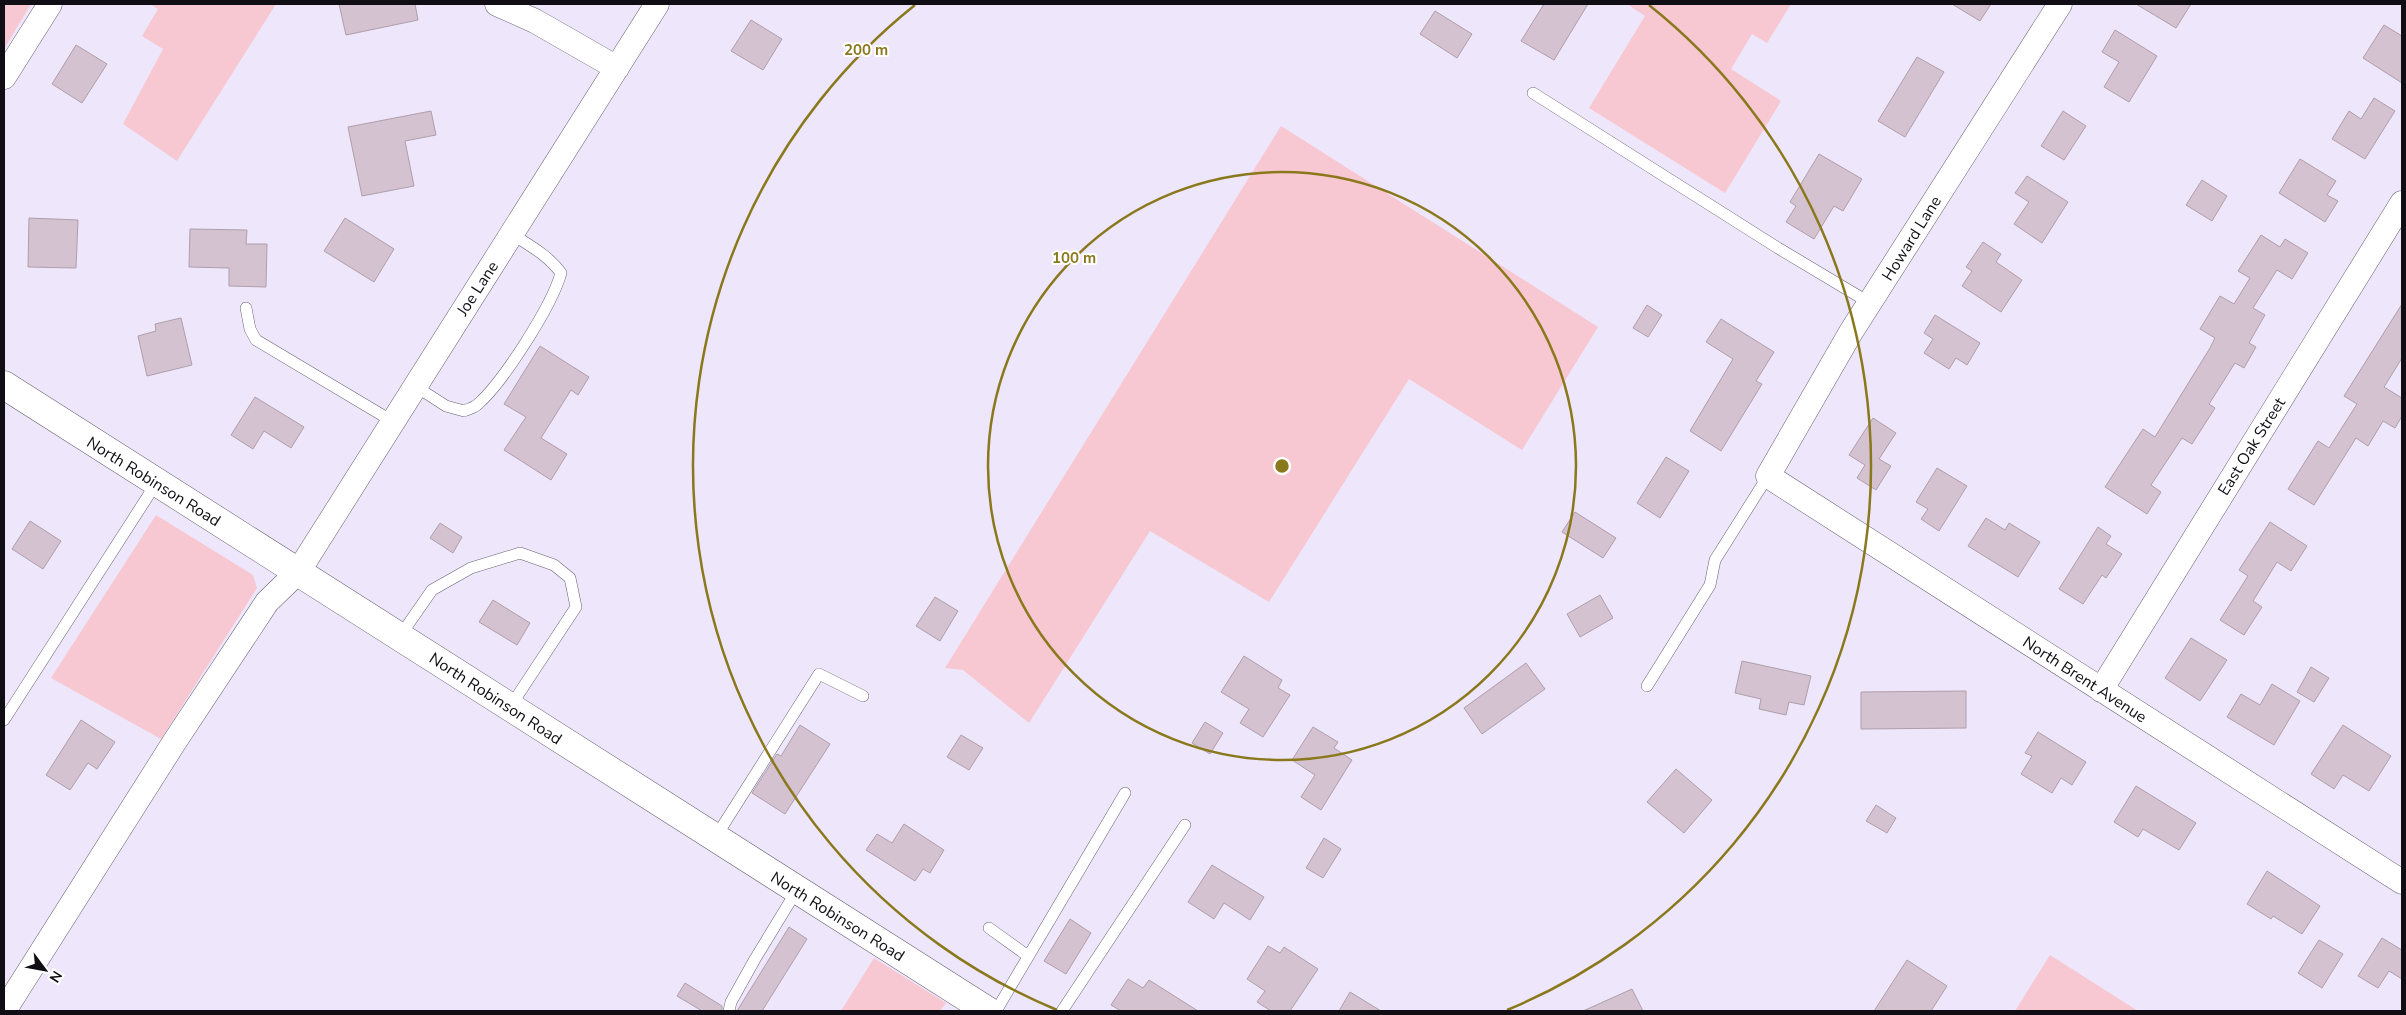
<svg xmlns="http://www.w3.org/2000/svg" width="2406" height="1015" font-family="'Nunito Sans',sans-serif">
  <rect width="100%" height="100%" fill="#eee6fa"/>
  <!-- green -->
  <path fill="#f7c8d2" d="M4,4h27l-27,45z
    M150,4h126l-99,157 -54,-37 40,-75 -21,-13 16,-27z
    M1627,4h164l-24,39 -15,-9 -21,35 50,32 -56,92 -136,-85 56,-92z
    M1281,126l317,201 -76,123 -113,-71 -140,223 -119,-71 -121,192 -66,-53 -18,-2z
    M156,515l97,60 4,13 -96,151 -110,-61z
    M2050,955l88,56h-123z
    M874,958l72,45 -6,8h-99z"/>
  <!-- building -->
  <path fill="#d4c2d0" stroke="#af9eab" d="M339,4h76l3,16 -72,15z
    M1544,4h44l-34,56 -33,-19z
    M1952,4h39l-11,17z
    M2136,4h55l-15,24z
    M1435,11l37,23 -15,24 -37,-24z
    M751,20l31,19 -19,31 -32,-19z
    M2384,25l18,11v47l-39,-25z
    M2115,30l42,26 -28,46 -25,-15 15,-25 -17,-10z
    M76,45l31,19 -25,39 -30,-19z
    M1917,57l27,15 -39,65 -27,-16z
    M2374,98l21,13 -30,48 -33,-20 17,-28 12,8z
    M431,111l5,24 -31,6 9,45 -52,10 -14,-69z
    M2063,111l23,15 -22,34 -23,-14z
    M1819,154l43,25 -19,32 -9,-5 -20,33 -28,-17 10,-16 -6,-4z
    M2300,159l36,22 -9,14 11,6 -13,21 -46,-29z
    M2027,176l41,26 -26,41 -28,-19 15,-22 -14,-9z
    M2202,180l25,16 -15,25 -26,-16z
    M29,218l49,2 -2,48 -48,-1z
    M345,218l49,31 -20,33 -50,-31z
    M190,229l57,1 -1,14h21l-1,43 -37,-1v-18l-40,-1z
    M2261,235l19,12 5,-8 23,14 -16,26 -15,-9 -24,38 12,7 -16,28 7,4 -12,21 -9,-5 -26,41 6,4 -23,36 -10,-6 -31,47 10,7 -14,22 -42,-27 38,-58 12,8 55,-89 5,-10 -15,-9 20,-33 14,8 16,-26 -12,-7z
    M1983,242l18,12 -5,8 26,18 -21,32 -39,-26 10,-15 -6,-4z
    M2402,304v54l-18,29 18,11v18l-7,12 -12,-7 -15,25 -12,-8 -42,67 -26,-16 30,-48 11,7 28,-44 -13,-8z
    M1647,305l15,10 -14,22 -15,-9z
    M1935,315l45,28 -13,22 -11,-7 -7,11 -25,-16 9,-14 -9,-6z
    M181,318l11,47 -45,11 -9,-40 18,-5 -1,-7z
    M1721,319l53,33 -18,29 6,3 -41,67 -31,-20 43,-72 -27,-17z
    M540,346l49,31 -11,18 -7,-5 -30,48 26,16 -16,26 -47,-30 22,-33 -22,-13z
    M255,397l49,30 -13,21 -27,-17 -11,18 -22,-14z
    M1873,418l23,15 -17,26 12,7 -15,24 -19,-12 8,-13 -16,-10z
    M1666,457l23,14 -29,47 -23,-15z
    M1937,468l30,18 -28,45 -18,-12 7,-10 -12,-7z
    M1575,512l41,26 -13,20 -41,-26z
    M1986,518l19,12 4,-7 31,19 -22,35 -50,-31z
    M30,521l31,20 -18,28 -31,-20z
    M2270,522l37,24 -16,25 -14,-9 -24,39 9,6 -18,28 -24,-15 28,-44 -9,-6z
    M440,523l22,14 -9,16 -23,-15z
    M2098,527l13,9 -5,8 16,10 -16,24 -4,-3 -19,29 -24,-15z
    M1600,595l13,23 -33,19 -13,-23z
    M935,597l23,14 -18,30 -24,-15z
    M493,600l37,23 -13,22 -38,-23z
    M2191,638l36,22 -27,41 -35,-23z
    M1244,656l38,24 -4,8 12,7 -27,42 -23,-14 9,-14 -28,-17z
    M1742,661l69,15 -7,29 -15,-3 -3,13 -27,-6 2,-10 -26,-6z
    M1526,663l19,26 -63,45 -18,-26z
    M2311,667l18,11 -15,24 -17,-10z
    M2272,684l28,17 -26,44 -47,-28 14,-23 19,11z
    M1966,691v37l-105,1v-37z
    M81,720l34,22 -18,27 -9,-6 -18,27 -24,-15z
    M1205,722l18,11 -13,21 -18,-11z
    M800,725l30,19 -45,70 -33,-21 25,-39 4,2z
    M2343,725l48,31 -22,35 -26,-16 -9,14 -23,-15z
    M1313,727l25,15 -4,6 18,12 -31,50 -20,-13 14,-22 -23,-15z
    M2038,732l48,30 -14,23 -11,-7 -9,15 -31,-19 11,-18 -7,-3z
    M961,735l22,13 -14,22 -22,-13z
    M1676,769l36,31 -28,33 -37,-31z
    M2136,786l60,37 -17,27 -36,-21 -5,8 -24,-15z
    M1876,805l20,13 -9,15 -21,-12z
    M904,824l40,26 -14,23 -7,-4 -8,12 -49,-31 11,-16 15,9z
    M1324,838l17,11 -18,29 -17,-10z
    M1212,865l52,32 -14,23 -26,-17 -10,16 -26,-17z
    M2267,871l53,35 -18,28 -29,-18 -2,3 -24,-15z
    M1070,919l21,14 -25,41 -22,-13z
    M789,927l18,12 -45,72h-25z
    M2382,938l20,12v29l-13,-8 -11,17 -20,-12z
    M2319,940l24,14 -21,34 -24,-15z
    M1268,946l12,7 4,-6 34,22 -28,42h-19l-14,-9 8,-11 -18,-12z
    M1907,960l40,26 -16,25h-57z
    M1128,979l15,9 6,-8 49,31h-77l-10,-6z
    M685,983l37,23v5h-20l-25,-15z
    M1632,989l11,22h-60z
    M1350,992l31,19h-42z"/>
  <g fill="none" stroke-linecap="round" stroke-linejoin="round">
    <defs>
      <path id="lane" d="M1533,93l245,155 92,55
        M246,308l4,21 6,11 136,81
        M415,386l31,20 18,5c4,-2 10,-3 14,-7 25,-22 74,-98 83,-131 -13,-18 -31,-27 -49,-39
        M400,636l32,-46 39,-22 49,-15 34,12 16,13 6,29 -66,100
        M1647,686l63,-101 5,-25 53,-84
        M4,720l153,-238
        M715,838l104,-164 44,22
        M989,928l39,28
        M729,1011l2,-9 24,-43 42,-69
        M996,1011l129,-218
        M1062,1011l123,-186"/>
      <path id="street" d="M497,4l38,17 82,47
        M2060,4l-209,328 -83,144 634,406
        M4,77l46,-73
        M2101,690l301,-487
        M4,1011l171,-270 92,-139 31,-30 359,-568"/>
      <path id="secondary" d="M4,385l984,626"/>
    </defs>
    <!-- lane casing -->
    <use href="#lane" stroke="#686272" stroke-width="12"/>
    <!-- street casing -->
    <use href="#street" stroke="#686272" stroke-width="25"/>
    <!-- secondary casing -->
    <use href="#secondary" stroke="#686272" stroke-width="29"/>
    <!-- lane -->
    <use href="#lane" stroke="#fff" stroke-width="11"/>
    <!-- street -->
    <use href="#street" stroke="#fff" stroke-width="24"/>
    <!-- secondary -->
    <use href="#secondary" stroke="#fff" stroke-width="28"/>
  </g>
  <!-- distance rings -->
  <g fill="none" stroke="#8a781d" stroke-width="2.5">
    <circle cx="1282" cy="466" r="294"/>
    <path d="M1057 1010A589 589 0 0 1 915 5M1649 5A589 589 0 0 1 1507 1010"/>
  </g>
  <g text-anchor="middle" stroke-width="4" stroke-linejoin="round" paint-order="stroke">
    <!-- street labels -->
    <g font-size="16" fill="#100e14" stroke="#fff">
      <text transform="translate(1911 238) rotate(-58)" y="6">Howard Lane</text>
      <text transform="translate(477 288) rotate(-57)" y="6">Joe Lane</text>
      <text transform="translate(2251 446) rotate(-58)" y="6">East Oak Street</text>
      <text transform="translate(154 481) rotate(32)" y="6">North Robinson Road</text>
      <text transform="translate(2085 679) rotate(33)" y="6">North Brent Avenue</text>
      <text transform="translate(496 698) rotate(33)" y="6">North Robinson Road</text>
      <text transform="translate(838 916) rotate(32)" y="6">North Robinson Road</text>
    </g>
  </g>
  <circle cx="1282" cy="466" r="8" fill="#8a781d" stroke="#fff" stroke-width="2.5"/>
  <g font-size="15" text-anchor="middle" font-weight="bold" fill="#8a781d" stroke="#fff" stroke-width="4" stroke-linejoin="round" paint-order="stroke">
    <text x="866" y="55">200 m</text>
    <text x="1074" y="263">100 m</text>
  </g>
  <!-- border -->
  <rect width="2406" height="1015" fill="none" stroke="#100e14" stroke-width="10"/>
  <!-- north arrow -->
  <g transform="translate(45 970) rotate(122)" stroke="#ffffff" stroke-width="4" paint-order="stroke">
  <path d="M0-4L9 19L0 12L-9 19Z" fill="#100e14"/>
  <text y="-8" font-size="14" font-weight="bold" text-anchor="middle" fill="#100e14">N</text>
  </g>
</svg>
